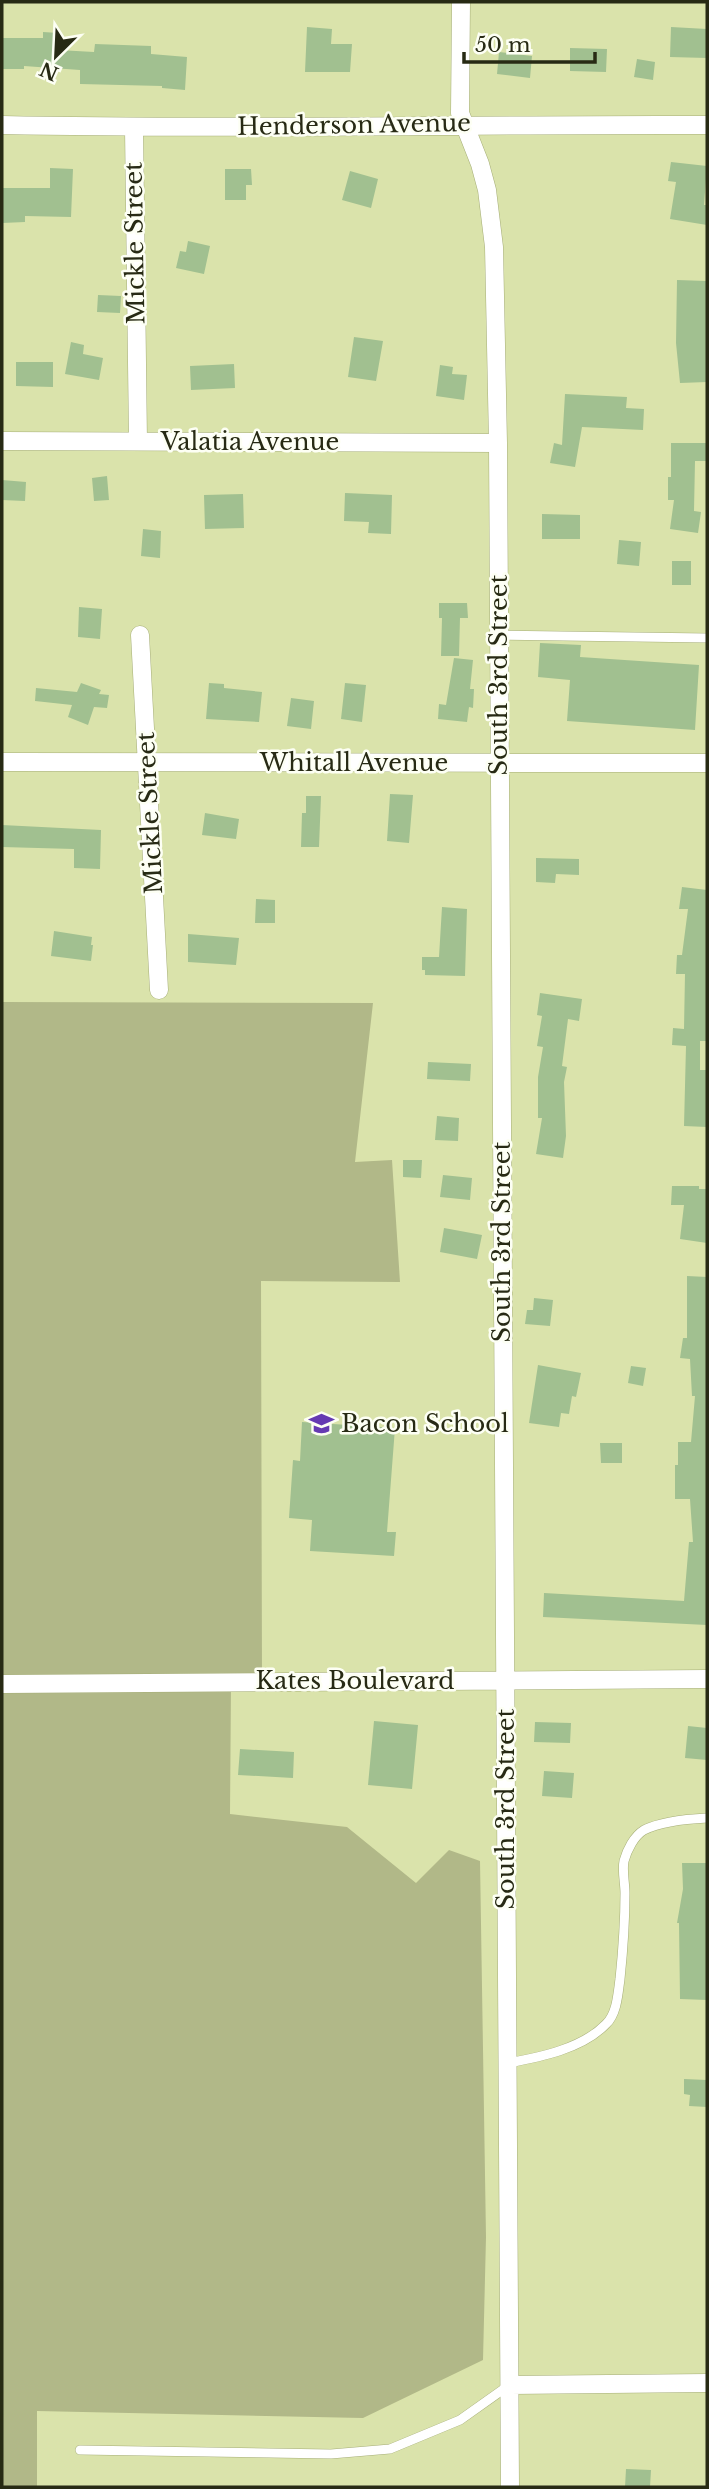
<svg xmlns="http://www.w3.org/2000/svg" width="709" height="2489" font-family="'Libre Baskerville',serif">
  <rect width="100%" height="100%" fill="#dae3ab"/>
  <!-- green -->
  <path fill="#b1b888" d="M2,1002l371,1 -18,159 37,-2 8,122 -139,-1 1,400 -31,1 -1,132 117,13 69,56 33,-33 31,11 6,376 -3,123 -120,58 -326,-7v76h-35z"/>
  <!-- building -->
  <path fill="#a1c090" d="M307,27l25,2 -1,15h21l-2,28h-45z
    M671,27l36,2v29l-37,-1z
    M43,32l16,1 -1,17 36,2 1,-8 56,2v8l36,3 -2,33 -23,-2v-2l-82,-2v-14l-56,-4v3h-22v-31h41z
    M570,48l37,1 -1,23 -36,-1z
    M499,52l33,4 -2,22 -33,-4z
    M637,59l18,3 -2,18 -19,-3z
    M671,162l36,4 -3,39h3v20l-37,-6 6,-37 -8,-1z
    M50,168l23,1 -2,48 -46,-1v6l-23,1v-35h48z
    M225,169h26l1,16h-6v15h-21z
    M350,171l28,8 -7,29 -29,-8z
    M188,241l22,5 -6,28 -28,-6 4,-17 6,1z
    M677,280l30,1v101l-27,1 -4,-40z
    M98,295l23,1 -1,17 -23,-1z
    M354,337l29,4 -7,40 -28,-4z
    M71,342l13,3 -1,9 20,4 -4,22 -34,-6z
    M16,362h37v25l-37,-1z
    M234,364l1,24 -44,2 -1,-24z
    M440,365l13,2 -1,7 15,1 -3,25 -28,-4z
    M565,394l62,3 -1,11 18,1 -1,21 -61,-3 -7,40 -25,-4 4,-20 8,2z
    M671,443h36v18h-12l-1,50 7,1 -3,21 -28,-4 4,-29h-6v-23h3z
    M107,476l2,24 -15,1 -2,-23z
    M2,480l24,2 -1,19 -23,-1z
    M345,493l47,2 -1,39 -23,-1 1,-11 -25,-1z
    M243,494l1,34 -39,1 -1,-34z
    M542,514l38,1v24h-38z
    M143,529l18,2 -1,27 -19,-2z
    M619,540l22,2 -2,24 -22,-2z
    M672,561h19v24h-19z
    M439,603h28l1,15h-8l-1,38h-18l1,-38h-3z
    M79,607l23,2 -2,30 -22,-2z
    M540,643l41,2 -1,12 119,8 -4,65 -128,-9 3,-41 -32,-3z
    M454,658l19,2 -3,29h4l-1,19 -4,-1 -2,15 -29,-3 1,-15 7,1z
    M81,683l20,7 -2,4 10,1 -2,13 -13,-1 -6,18 -20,-8 4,-12 -37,-4 1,-13 41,4z
    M209,683l15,1v4l38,4 -3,30 -53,-3z
    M345,683l21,2 -4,37 -21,-3z
    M291,698l23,3 -3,28 -24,-3z
    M390,794l23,1 -4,48 -22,-2z
    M306,796h15l-2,51h-18l1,-34h4z
    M205,813l34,6 -3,20 -34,-4z
    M2,825l99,5 -1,39 -26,-1v-19l-72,-2z
    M536,858l43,1v16l-23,-1 -1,9 -19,-1z
    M682,887l25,3v151h-7v29h7v57l-23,-1 2,-80 -14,-1 1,-17 11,1 1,-55h-9l1,-19h5l6,-46h-9z
    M256,899l19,1v23h-20z
    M442,907l25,2 -2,67 -40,-1v-5h-3v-13h17z
    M54,931l38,6 -1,8h2l-2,16 -40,-5z
    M188,934l51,4 -3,27 -48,-3z
    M540,993l42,6 -3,22 -11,-2 -6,47 5,1 -3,15 2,54 -3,22 -27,-4 6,-36h-4v-41l5,-30 -6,-1 5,-30 -5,-1z
    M428,1062l43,2 -1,17 -43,-2z
    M437,1116l22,2 -1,23 -23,-1z
    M403,1160h19l-1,18 -18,-1z
    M443,1175l29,3 -2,22 -30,-3z
    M672,1186h27v3h8v54l-27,-4 4,-34h-13z
    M444,1228l38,7 -5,24 -37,-7z
    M687,1276l20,1v348l-164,-8 1,-24 140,8 5,-59h4l-3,-43h-15v-34h3v-23h13l4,-46h-3l-2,-37 -10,-1 3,-20h4z
    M534,1298l19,2 -3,26 -25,-2 2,-14h6z
    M538,1365l43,8 -5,24 -4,-1 -3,18 -8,-1 -2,14 -30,-4z
    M631,1366l15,2 -3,18 -15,-3z
    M302,1422l93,6 -8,104h9l-2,24 -84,-5 2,-31 -23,-2 4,-58 7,1z
    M600,1443h22v20h-21z
    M374,1721l44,4 -6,64 -44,-4z
    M535,1722l36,1 -1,20 -36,-1z
    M688,1726l19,2v32l-22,-2z
    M240,1749l54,3 -1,26 -55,-3z
    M544,1771l30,2 -2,25 -30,-2z
    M682,1863h25v137l-27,-1 -1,-76h-2l6,-34z
    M684,2079l23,1v27l-18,-1 1,-11 -6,-1z
    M626,2469l25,1 -1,17h-25z"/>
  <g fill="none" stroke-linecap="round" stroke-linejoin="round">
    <defs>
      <path id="lane" d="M499,635l208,3
        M508,2063c32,-6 74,-14 98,-39 11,-10 12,-31 14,-45 3,-29 5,-58 5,-86 0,-10 -3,-22 -1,-32 3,-11 10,-25 20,-31 18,-9 43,-11 63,-12
        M80,2450l251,4 59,-5 70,-29 48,-34"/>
      <path id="street" d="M461,2l-1,111 20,51 7,26 7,57 4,196 12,2044
        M2,125c235,5 470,-1 705,0
        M134,128l4,313
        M2,441l496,2
        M140,635l19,355
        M2,762l705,1
        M2,1684l705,-5
        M510,2385l197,-2"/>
    </defs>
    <!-- lane casing -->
    <use href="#lane" stroke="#a6ae78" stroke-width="10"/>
    <!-- street casing -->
    <use href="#street" stroke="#a6ae78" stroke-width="19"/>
    <!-- lane -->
    <use href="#lane" stroke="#fff" stroke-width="9"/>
    <!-- street -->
    <use href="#street" stroke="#fff" stroke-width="18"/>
  </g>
  <!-- icons -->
  <defs>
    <symbol id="school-bare" viewBox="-9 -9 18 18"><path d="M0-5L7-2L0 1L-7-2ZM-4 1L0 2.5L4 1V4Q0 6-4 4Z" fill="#653ab2" stroke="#fdfff4" stroke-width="2.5" paint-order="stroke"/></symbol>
  </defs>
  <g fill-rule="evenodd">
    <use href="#school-bare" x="304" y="1406" width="35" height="35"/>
  </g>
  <g text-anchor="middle" stroke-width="5" stroke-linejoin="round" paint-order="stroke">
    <!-- street labels -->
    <g font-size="24" fill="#272a14" stroke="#fdfff4">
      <text transform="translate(354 125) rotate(-1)" y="8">Henderson Avenue</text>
      <text transform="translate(135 243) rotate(-91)" y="8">Mickle Street</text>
      <text x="250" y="450">Valatia Avenue</text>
      <text transform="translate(499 675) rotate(-90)" y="8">South 3rd Street</text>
      <text x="354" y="771">Whitall Avenue</text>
      <text transform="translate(150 813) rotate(-93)" y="8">Mickle Street</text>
      <text transform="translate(502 1242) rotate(-90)" y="8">South 3rd Street</text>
      <text x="355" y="1689">Kates Boulevard</text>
      <text transform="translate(506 1809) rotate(-90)" y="8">South 3rd Street</text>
    </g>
    <!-- poi labels -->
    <g font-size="24" fill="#272a14" stroke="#fdfff4" text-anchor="start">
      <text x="341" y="1432">Bacon School</text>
    </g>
  </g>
  <!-- border -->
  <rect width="709" height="2489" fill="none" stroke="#272a14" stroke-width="7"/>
  <!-- north arrow -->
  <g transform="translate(56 56) rotate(204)" stroke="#fdfff4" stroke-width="5" paint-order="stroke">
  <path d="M0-5L12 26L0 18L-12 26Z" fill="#272a14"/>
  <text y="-10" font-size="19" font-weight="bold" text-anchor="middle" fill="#272a14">N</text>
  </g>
  <!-- scale -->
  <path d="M464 52v10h131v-10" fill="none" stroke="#272a14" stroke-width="3.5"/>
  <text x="475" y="52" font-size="21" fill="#272a14" stroke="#fdfff4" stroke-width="5" paint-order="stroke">50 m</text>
</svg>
